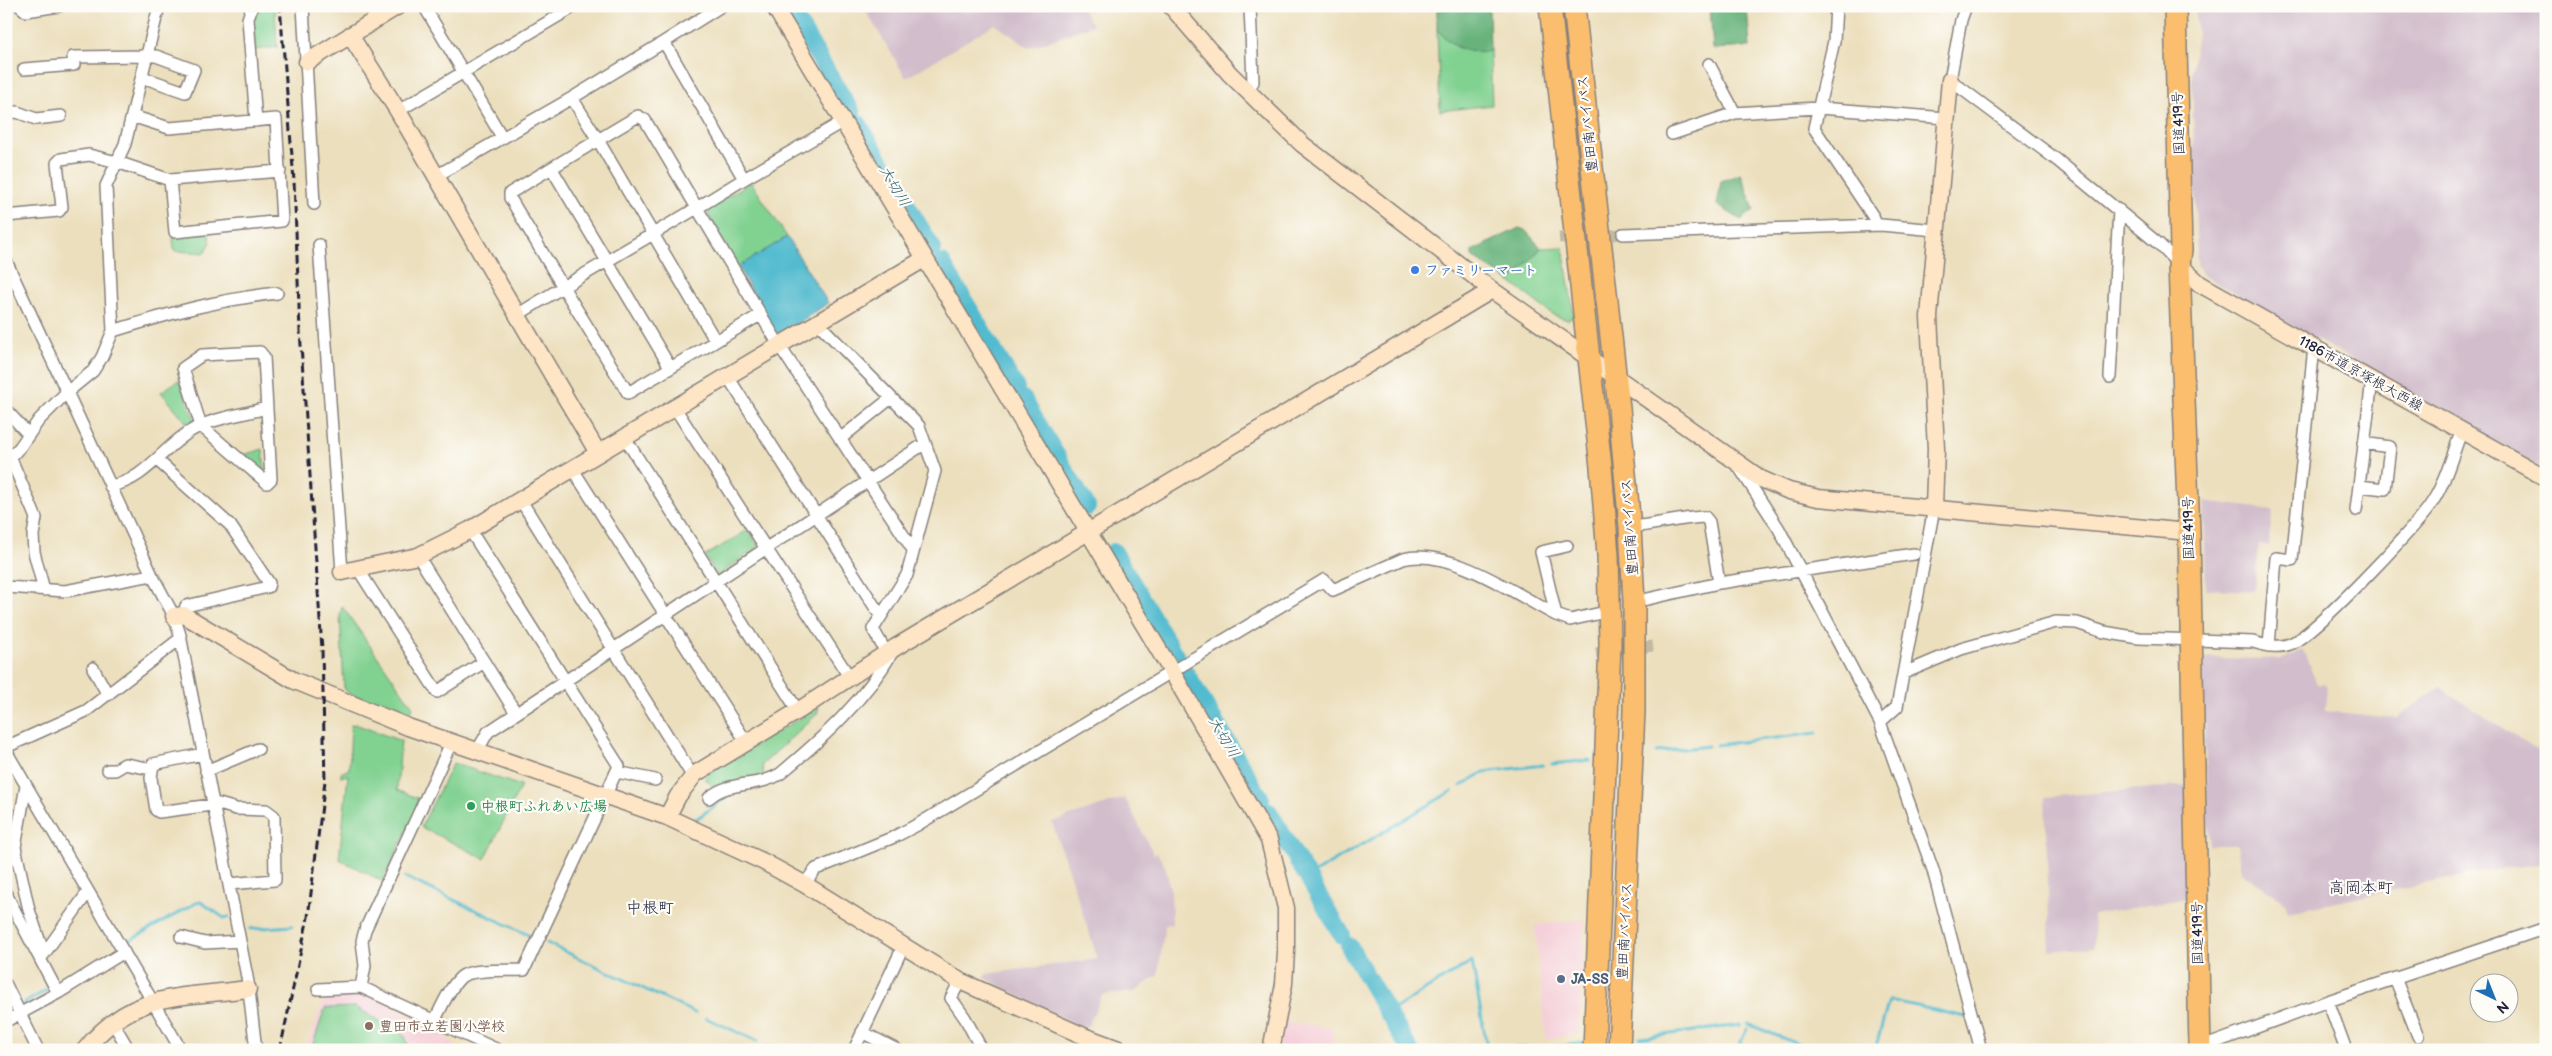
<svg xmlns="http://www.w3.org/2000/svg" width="2552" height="1056" font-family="'Balsamiq Sans','Klee One',sans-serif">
  <rect width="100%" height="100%" fill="#fdfcf7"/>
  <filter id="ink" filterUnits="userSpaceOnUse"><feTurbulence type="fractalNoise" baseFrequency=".02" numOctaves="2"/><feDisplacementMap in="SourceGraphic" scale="10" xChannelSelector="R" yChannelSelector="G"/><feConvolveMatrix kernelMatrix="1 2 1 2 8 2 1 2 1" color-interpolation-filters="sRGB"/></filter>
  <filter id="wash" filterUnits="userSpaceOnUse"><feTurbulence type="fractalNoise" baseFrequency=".0096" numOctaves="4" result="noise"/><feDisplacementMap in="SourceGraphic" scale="20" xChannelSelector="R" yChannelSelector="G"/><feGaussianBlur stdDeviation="1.12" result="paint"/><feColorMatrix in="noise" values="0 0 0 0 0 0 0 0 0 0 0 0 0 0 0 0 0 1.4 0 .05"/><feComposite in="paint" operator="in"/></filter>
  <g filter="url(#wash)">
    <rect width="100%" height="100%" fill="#ecdfbd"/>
    <!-- built -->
    <path fill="#f5cfd9" d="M1584,919l-5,114 -33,6 -11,-114z
      M367,993l86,49 2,8h-150l18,-48z
      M1283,1022l50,6 -1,22h-54z"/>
    <!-- industrial -->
    <path fill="#d1bdcb" d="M863,6h217l13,19 -64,23 -34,-24 -89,54z
      M2196,6h350v464l-343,-195 -6,-10 -5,-192 5,-40z
      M2204,501l69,9 -5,36 -9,-1 -5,46 -48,-2z
      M2303,650l14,34 10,1 -2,26 71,7 44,-31 106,70v106l-65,9 -193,40 -3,-10 -44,-30 -4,-27h-28l-7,-187 79,1z
      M2189,785l5,112 -101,18 1,32 -44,4 -5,-154z
      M1125,798l29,57 3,-2 9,15 5,25 1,31 -7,1 -7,50 -24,17 -32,3 -14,31 -7,1 -96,-49 1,-4 112,-15 -46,-137z"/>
    <!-- green -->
    <path fill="#81d191" stroke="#527a66" d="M256,6h18l1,3 2,38 -22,3 -2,-31z
      M1437,30c19,18 26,24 53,21l2,54 -52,6z
      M751,182l36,55 -49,30 -31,-54 1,-5z
      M209,231l1,12 -5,10 -31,-2 -1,-13 4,-4z
      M1563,247l11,70 -6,3 -15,-5 -43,-33 31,-34z
      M179,380l16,40 -5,7 -29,-35z
      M263,449l2,21 -5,1 -17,-16z
      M748,530l11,16 -40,29 -3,-1 -11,-18z
      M342,606l71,101 -4,8 -61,-22 -4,-5 -4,-72z
      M819,707l-2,7 -55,51 2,10 5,3 -57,8 -6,-6v-5z
      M355,724l46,17 -4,49 25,10 -40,81 -43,-22 9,-84 -7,2v-4l8,-4 2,-44z
      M453,763l68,23 -36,73 -64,-32z
      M356,1007l49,29 4,14h-98l14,-42z"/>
    <!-- forest -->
    <path fill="#68b37b" stroke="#456a5b" d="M1437,6h52l1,45c-27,3 -34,-3 -53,-21z
      M1710,6h37l3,41 -37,2z
      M1741,174l13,36 -13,10 -24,-15 4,-24z
      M1519,228l6,2 16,18 -31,34 -38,-26v-5z"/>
    <!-- water -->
    <path fill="#52bbcf" stroke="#3a6e85" d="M787,237l41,66 -46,31 -8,-3 -36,-64z"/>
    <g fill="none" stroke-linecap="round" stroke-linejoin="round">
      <!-- stream -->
      <path stroke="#52bbcf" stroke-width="3" d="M1716,745l101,-12
        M1657,752l51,-6
        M1552,764l38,-4
        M1461,786l23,-14 59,-7
        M692,822l42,-30
        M405,877l130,61
        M1308,877l144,-86
        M250,929l42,-3
        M125,943l71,-40 5,-1 23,16 5,-1
        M547,943l148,70
        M57,984l56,-32
        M23,1004l29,-17
        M1388,1013l84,-52 15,87 67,-1 29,-4
        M6,1014l5,-3
        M706,1018l51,23
        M1748,1024l64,26
        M1640,1038l100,-13
        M768,1046l7,4
        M1737,1050l10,-21
        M1875,1050l14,-50 77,17"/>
      <!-- river -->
      <path stroke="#52bbcf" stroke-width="18" d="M788,6l64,107
        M858,123l75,126
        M942,263l74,125
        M1023,399l64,108
        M1114,552l65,110
        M1187,675l74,124
        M1269,812l73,123
        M1349,946l40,69
        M1394,1023l16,27"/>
    </g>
  </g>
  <g filter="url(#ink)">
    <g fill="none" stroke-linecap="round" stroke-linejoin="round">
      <!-- street-tunnel -->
      <path stroke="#c4b9a3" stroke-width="11" stroke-dasharray="11 5.5" stroke-linecap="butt" d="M1559,238l64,-4
        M1596,653l57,-7"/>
      <defs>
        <path id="street" d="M20,6l6,5 33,-5
          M252,6l-4,13 8,102
          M303,6l11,198
          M424,6l78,131
          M1836,6l-2,35 -20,87 60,90 2,7
          M1966,6l-5,14 -11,60 107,80 103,85 19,20
          M664,42l57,-36
          M1709,64l26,49
          M24,69l50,-4 -1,-8 74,-1h9l38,14 -9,22 -43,-15
          M1246,91l7,-9 -3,-76
          M398,111l177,-105
          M6,113l11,-1 19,7 25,-3
          M132,116l37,12 107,-9 6,102 -107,11 -5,-52
          M1672,134l63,-21 46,-3 39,-2 126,10
          M552,169l118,198
          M436,176l136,-78
          M744,179l98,-57
          M6,216l53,-5 3,-4 -5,-44 4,-4 28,-4 28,7 53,18 110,-9
          M1623,234l258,-9 55,5
          M319,245l23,327
          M6,261l146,314 22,41 6,19 68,347 8,68
          M517,315l46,-28 -53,-89v-5l88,-53 -26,-42 92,-56 80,137 -47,29 -52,-88 -7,-4 -40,24 117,200
          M760,315l-132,78 -65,-106 134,-79 82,137 134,205
          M818,323l101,103 16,45 -28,104 -34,54 14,25
          M113,331c58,-18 103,-31 164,-38
          M260,352l4,5 7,122 -4,4 -66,-57 -18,-58 19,-13z
          M728,377l152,238
          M2110,377l9,-167
          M675,408l175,270
          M6,410l22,24
          M625,438l173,273
          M840,439l51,-41
          M11,459l25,59 -3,17 1,17 10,38
          M157,460l73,65 39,58 -1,4 -82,19 -2,9
          M6,462l14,-15 19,-27 27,-27 27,-22 9,-14 11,-26 -7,-145 19,-42 34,-138
          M1739,467l40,62 101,193 53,148 48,180
          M572,468l175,275
          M110,486c34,-5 52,-37 79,-54 21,-14 53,-17 77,-24
          M2359,486l26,3 5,-42 -27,-4
          M520,499l170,273 5,2
          M2356,510l16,-130
          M1630,527c26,-2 49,-9 75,-10l4,5 10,61
          M418,556l98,157
          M358,569l79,123 47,-30
          M6,587l59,4 87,-16
          M1634,602l85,-19 195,-29
          M1556,615l-15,-63 26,-6
          M2269,646l7,-88 16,2 22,-213
          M93,668l15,27
          M1904,673l57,-24 95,-27 21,1 27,9 35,6 114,4c11,3 25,7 37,2 23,-8 122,-113 139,-137 16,-22 23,-52 33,-77
          M1880,722l17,-15 37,-199
          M6,747l80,-36 95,-73
          M6,751l175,299
          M477,751l11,-19 436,-288
          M203,754l-50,10 -2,14 5,32 3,2 60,-8 17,5 30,1 8,6 1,64 -46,4
          M108,770h7l10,-6 27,5
          M206,771l52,-22
          M617,772l38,8
          M26,786l-11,61 14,63 15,44 -4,4
          M709,798c20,-18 48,-10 71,-24 43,-36 85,-74 113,-123
          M804,884l12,-15 78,-32 23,-12 407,-245 9,10 70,-31c47,-12 112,35 153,56l14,5 40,-9
          M6,894l52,99
          M181,937l24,6 35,-2
          M44,954l44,-62
          M2395,978l23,58
          M960,981l-9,17 14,20 17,32
          M6,985l32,65
          M361,987l4,-21 -3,-25 3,-11 86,-187
          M318,989l43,-2 137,63
          M2328,1001l18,49
          M6,1021l52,-28 66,-41
          M112,1021l17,29
          M434,1021c8,-14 15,-33 27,-44 11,-9 48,-6 63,-7l95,-204 -149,-236
          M862,1032l35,18
          M2197,1049l131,-48 218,-73
          M854,1050l49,-103"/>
        <path id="secondary" d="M774,6l398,666 97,168 17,68v44l-2,32 -13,66
          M1171,6l59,68 72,70 190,146 269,189 28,12 29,7 371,34
          M350,35l48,76 200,342
          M307,62l91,-56
          M2179,265l21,19 346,194
          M1934,508l2,-59 -7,-132 21,-237
          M342,572l76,-16 52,-26 454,-271
          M174,616l10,-1 109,65 115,47 259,90 97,45 40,22 156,97 126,56 35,13
          M667,817l11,-21 17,-22 103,-63 98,-64 596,-357
          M85,1050c46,-59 96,-52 163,-61"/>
        <path id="highway" d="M1550,6l51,461 7,88 2,89 -16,406
          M1574,6l45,402 11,119 4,75v109l-15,339
          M2175,6l6,244 -2,15 10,267 11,518"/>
      </defs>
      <!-- street casing -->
      <use href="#street" stroke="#87807c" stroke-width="14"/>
      <!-- secondary casing -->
      <use href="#secondary" stroke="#87807c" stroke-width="19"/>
      <!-- highway casing -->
      <use href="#highway" stroke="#87807c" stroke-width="24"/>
      <!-- street -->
      <use href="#street" stroke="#fff" stroke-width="11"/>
      <!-- secondary -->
      <use href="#secondary" stroke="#fde5c5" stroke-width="16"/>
      <!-- highway -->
      <use href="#highway" stroke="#fabe6e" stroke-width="21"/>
      <!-- rail -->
      <path stroke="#22223b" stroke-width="3" stroke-dasharray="8 4" stroke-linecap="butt" d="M280,1050l28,-133 17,-136 -3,-132 -22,-318 -6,-150 -14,-175"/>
    </g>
  </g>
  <!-- markers -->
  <circle fill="#3f7fe0" stroke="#fdfcf7" stroke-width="2" cx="1415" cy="270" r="5"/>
  <circle fill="#2e9e5b" stroke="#fdfcf7" stroke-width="2" cx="471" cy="806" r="5"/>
  <circle fill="#5c6f8a" stroke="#fdfcf7" stroke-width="2" cx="1561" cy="979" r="5"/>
  <circle fill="#8d6e63" stroke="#fdfcf7" stroke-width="2" cx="369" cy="1026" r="5"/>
  <g text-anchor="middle" stroke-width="4.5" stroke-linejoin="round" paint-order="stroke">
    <!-- street labels -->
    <g font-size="14" fill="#22223b" stroke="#fdfcf7">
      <text transform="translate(2178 123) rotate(-92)" y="5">国道419号</text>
      <text transform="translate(1587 124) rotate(-96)" y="5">豊田南バイパス</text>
      <text transform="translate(2361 373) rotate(29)" y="5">1186市道京塚根大西線</text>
      <text transform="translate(1629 527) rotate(-94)" y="5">豊田南バイパス</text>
      <text transform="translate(2188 528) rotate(-91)" y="5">国道419号</text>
      <text transform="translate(1624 931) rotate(-87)" y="5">豊田南バイパス</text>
      <text transform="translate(2197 933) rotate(-91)" y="5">国道419号</text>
    </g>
    <!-- shop labels -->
    <g font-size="14" font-weight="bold" fill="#366cbe" stroke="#fdfcf7" text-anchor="start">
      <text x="1425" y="275">ファミリーマート</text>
    </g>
    <!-- leisure labels -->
    <g font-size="14" font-weight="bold" fill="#27864d" stroke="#fdfcf7" text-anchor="start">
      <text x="481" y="811">中根町ふれあい広場</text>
    </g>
    <!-- service labels -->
    <g font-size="14" font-weight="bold" fill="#4e5e75" stroke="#fdfcf7" text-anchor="start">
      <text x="1571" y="984">JA-SS</text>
    </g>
    <!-- education labels -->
    <g font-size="14" font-weight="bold" fill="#785e54" stroke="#fdfcf7" text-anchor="start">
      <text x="379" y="1031">豊田市立若園小学校</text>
    </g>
    <!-- water labels -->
    <g font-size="15" font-style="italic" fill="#355f76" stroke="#fdfcf7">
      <text transform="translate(895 186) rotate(59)" y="5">大切川</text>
      <text transform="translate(1224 737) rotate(59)" y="5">大切川</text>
    </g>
    <!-- quarter labels -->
    <g font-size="16" fill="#22223b" stroke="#fdfcf7">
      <text x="2361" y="893">高岡本町</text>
      <text x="650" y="913">中根町</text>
    </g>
  </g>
  <!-- margin -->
  <rect width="2552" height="1056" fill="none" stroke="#fdfcf7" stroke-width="25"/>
  <!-- north arrow -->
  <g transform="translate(2494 998) rotate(137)"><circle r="24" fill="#fdfcf7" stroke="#a5a5ac"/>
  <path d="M0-4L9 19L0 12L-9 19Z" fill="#1f6fb2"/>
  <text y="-8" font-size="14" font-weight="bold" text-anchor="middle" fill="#22223b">N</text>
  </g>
</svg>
